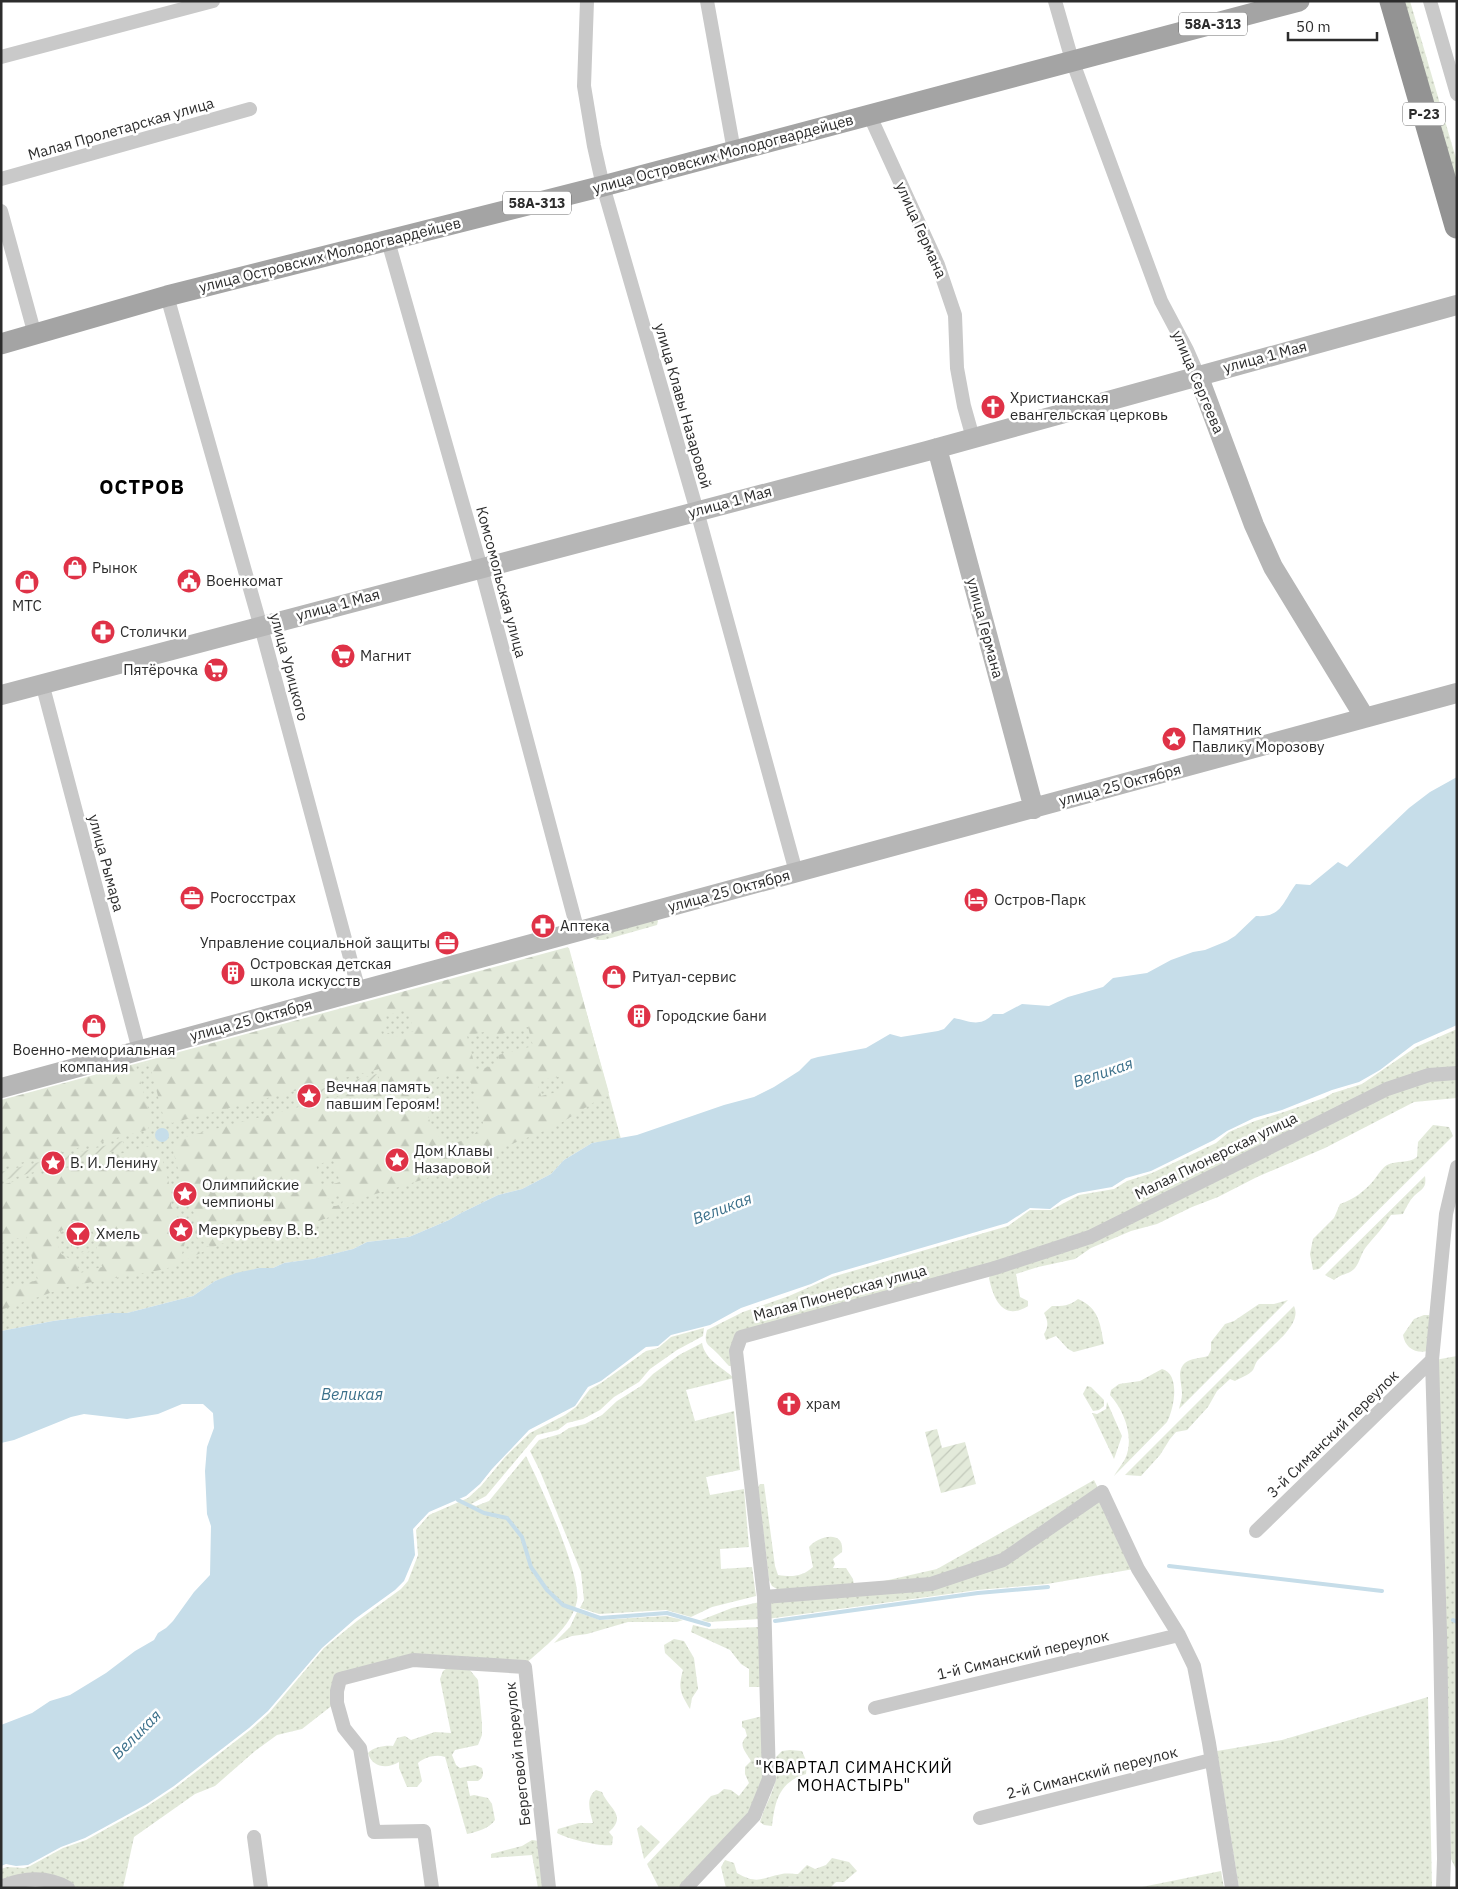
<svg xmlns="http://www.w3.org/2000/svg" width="1458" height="1889" font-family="'IBM Plex Sans',sans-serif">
  <defs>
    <pattern id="grass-dots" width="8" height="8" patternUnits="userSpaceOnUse" patternTransform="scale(1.25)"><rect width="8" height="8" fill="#e3eada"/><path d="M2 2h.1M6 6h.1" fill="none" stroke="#c3c9bb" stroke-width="1.8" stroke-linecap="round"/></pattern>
    <pattern id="forest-firs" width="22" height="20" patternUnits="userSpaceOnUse" patternTransform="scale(1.25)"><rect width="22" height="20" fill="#e3eada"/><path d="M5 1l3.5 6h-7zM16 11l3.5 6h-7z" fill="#c3c9bb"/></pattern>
    <pattern id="garden-furrows" width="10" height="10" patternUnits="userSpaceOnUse" patternTransform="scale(1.25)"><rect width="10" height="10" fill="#e3eada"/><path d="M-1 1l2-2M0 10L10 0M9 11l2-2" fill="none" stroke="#c3c9bb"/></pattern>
  </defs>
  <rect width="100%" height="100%" fill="#fff"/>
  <!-- grass -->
  <path fill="url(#grass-dots)" d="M1403,1h7l47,161v26z
    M655,917l3,4 -1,4 -53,15h-7l-4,-2z
    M569,948l52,191 -29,4 -28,17 -13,14 -29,15 -24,6 -37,18 -12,7 -40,17 -42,5 -14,7 -41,10 -28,4 -11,5h-14l-44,13 -22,15 -66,17h-16l-58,8 -52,10v-229z
    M1457,1029v40l-31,2 -336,162 -97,32 -254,69 -5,32h-5c-4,-4 -7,-8 -11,-12 -9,-10 -15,-8 -11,-24l36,-18 46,-16 43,-19 176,-51 22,-16h21l28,-15 35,-6 13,-8 25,-8 64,-30 13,-11 26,-11 29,-9 40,-14 9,-5 29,-9 54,-37z
    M1457,1077v21l-43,4 -89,46 -68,29 -39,20 -26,10 -35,17 -26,7 -40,17 -16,11 -37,8 -22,7 4,23 8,4v5c-25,16 -35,-8 -39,-28l2,-4 99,-34 299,-146 41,-15z
    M1433,1125l16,2 4,9 -134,133 -6,1 -3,-16 3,-15 21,-21 6,-14c13,-4 25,-13 34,-24 4,-5 8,-12 13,-15 10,-5 21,-1 30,-8l1,-15z
    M1425,1176c2,13 -4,13 -11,20 -5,5 -8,12 -11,18l-12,1c-7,12 -16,21 -25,32 -5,6 -6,15 -11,21 -6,7 -13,5 -21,12l-9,-5z
    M1078,1299c21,9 22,24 26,45l-30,8 -6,-3 -12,-13 -10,4 -2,-6c5,-8 4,-13 0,-21l8,-7c10,0 18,0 26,-7z
    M1288,1300l-109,109c1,-5 3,-10 3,-15 0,-12 -7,-26 6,-33 6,-3 13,-3 20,-5l3,-6v-8l14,-18 9,-3 25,-17h15z
    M1294,1306c9,19 -24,41 -36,54 -3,3 -3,7 -5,10 -4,5 -13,8 -18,11l-5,-2 -13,12 -9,16 -21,23 -11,2 -6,7 -10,16 -19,21 -16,-1z
    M1424,1315h5l2,5 -3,31c-12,3 -23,-3 -25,-16l11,-16z
    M704,1328l-1,8 -26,14 -27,19 -11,13 -25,15 -14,13 -17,9 -16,4 -9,7 -21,5 -51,61 -15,8 5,2 13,-5 37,-45c13,26 56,119 51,145 -5,26 -34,47 -53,64l-111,-7 -74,18 -5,28 -32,25 -25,6 -22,16 -40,35 -20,8 -61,43 -11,51h-49l-73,-4v-15l6,-2 17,1 6,-2 33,-18 23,-8 60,-33 29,-19 75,-58 19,-17 55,-65 33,-27 44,-32 7,-8 10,-26 -2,-25 13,-15 39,-17 13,-12 25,-30 24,-23 35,-18 11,-8 14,-18 11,-6 45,-32 12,-3 13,-11z
    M702,1343c3,17 20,24 32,35l-48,12 9,31 39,-10 6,59 -34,7 4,18 34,-6 5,58 -29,2 1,20 31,-2 4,29 -44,11 -21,10 -25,-7 -67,4 -19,-6 4,-8 -3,-28 -41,-101 -10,-20 9,-11 21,-6 9,-6 16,-4 17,-9 15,-14 24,-15 12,-12 26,-19z
    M1457,1356v515l-6,-12 -6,-285 -10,-214z
    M1162,1369c19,5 12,40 5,53l-53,54c3,-6 8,-11 11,-17 10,-21 -1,-49 -15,-64l1,-5 8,-6 21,-3z
    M1087,1386l4,1 13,13v6l-5,4 -6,1 -10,-17z
    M1107,1402l15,34 -8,23 -22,-46 5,1 9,-5z
    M1094,1480l6,12 -97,66 -72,25 -69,3 75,-17z
    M760,1484h4l11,82 3,9c14,2 24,2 35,-8l-4,-20c9,-11 36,-18 33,5l-9,7 2,5 -2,4h13l7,11 1,7 -74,5 -8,-5 -3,-6 -11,-93z
    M1101,1496l33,73 -87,15 -69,6 -211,29v-19l164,-13 73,-25z
    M760,1602v17l-52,3 -7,-2 31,-12z
    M577,1612l23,8 66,-4 17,4 -6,2h-49l-41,12 -15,2 -18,7 16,-16z
    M693,1625l16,4 51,-2 1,60h-12v-18l-8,-5 -11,-14 -39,-18z
    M674,1639l10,2 10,17 4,31 -6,9 -2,11c-10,-16 -12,-21 -7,-39l-18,-17 -1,-8z
    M447,1668l22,1 9,11 4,44v11l-4,10 -23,5 -3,5 4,10 4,3 15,-3 7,3c2,6 1,10 -4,13h-11l3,15 4,-1 14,3 4,6 3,16c-5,8 -18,12 -28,14l-22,-77c-9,-3 -20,0 -27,6l4,18 -5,6h-10l-8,-19v-6c-11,7 -27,6 -31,-9 5,-6 18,-8 25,-7l4,-8 8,-2 6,4 24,-8 16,1 -11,-54 3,-8z
    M1428,1697l4,191h-193l-22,-137 65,-11z
    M763,1716l1,63 -15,36 -68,73h-22l-12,-24 64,-68 7,-2 6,-5 7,1 8,6 10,-13 -4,-9v-7l6,-6c-5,-9 -14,-16 -4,-25l-2,-7 -3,-2v-6z
    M790,1750l12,1 5,12 -1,11c-27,8 -31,27 -34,52l-8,-1 -4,-3c7,-24 21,-38 16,-65l6,-6z
    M596,1790l6,2c6,16 26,23 7,40l4,5 -1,8c-10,2 -45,-6 -55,-12l1,-4 21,-6h14c-3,-11 -8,-25 3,-33z
    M641,1825l19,17 -16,17 -7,-30z
    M532,1840l7,1 6,47h-7l-6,-33 -41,3v-4l31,-8z
    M832,1858l17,4 8,9 -13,11h-8l-6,6 -41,-2 -2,2h-61l-5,-21 4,-7 9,3 3,10c21,12 24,5 45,1 5,-1 11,0 16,0l9,-9 8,4 11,-4z
    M1221,1871l3,17h-87z"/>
  <!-- forest -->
  <path fill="url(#forest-firs)" fill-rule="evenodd" d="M568,947l41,146 -53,33 -131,53 -66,20 -21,15 -36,13 -82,17 -54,25 -96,17 -69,24v-20l37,-10 -12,-44 -25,7v-58l149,-39 10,4 12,45 -1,11 7,12 2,9v5l3,2 2,8 -3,12 28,-8 -13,-8 -4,-13 2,-6 -1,-6 -6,-9 -2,-7 1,-2 -3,-4 -12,-44 5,-8 206,-54 -4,-16 -207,54 -8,-4 -15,-57 -13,4 16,56 -5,8 -146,38v-68zM407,1009l7,22 -23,7 -2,-5 -7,2 -2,-7 8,-2 -2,-10zM528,1027l5,19 -35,9 2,9 -24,6 -9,-34 21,-5 2,6zM444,1074h16l11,9 12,40c-8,18 -35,28 -49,8 -5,-8 -9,-28 -12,-38l9,-12zM562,1076l3,14 -24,6 -4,-15zM333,1160l7,22 -18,5 -6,-22zM344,1194l-2,10 -6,2h-7l-5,-6zM73,1220l5,1 3,4 9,-2 7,26 -23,5 -4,-16 -6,1 -3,-8 7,-3 1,-5zM60,1231l3,10 6,-1 5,16 23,-6 5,17 -22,6 -5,-14h-5l-9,-5 -7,-21z"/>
  <!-- garden -->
  <path fill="url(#garden-furrows)" d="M377,1074l2,7 -63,17 -2,-7z
    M123,1141l2,7 -66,18 -2,-8z
    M47,1160l2,8 -48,13v-9z
    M937,1429l5,19 23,-6 11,42 -35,9 -16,-61z"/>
  <!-- water -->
  <path fill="#c6dde9" d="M1457,777v248l-43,19 -34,26 -21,12 -27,8 -50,20 -28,8 -27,13 -13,9 -63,31 -25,7 -14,9 -34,6 -16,7 -12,9 -20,-1 -23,15 -175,51 -21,10 -70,24 -31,17 -39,10 -13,11 -12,1 -45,34 -13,6 -13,19 -46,24 -37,39 -12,15 -14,12 -37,16 -16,17 2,26 -11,26 -9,9 -40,29 -33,29 -54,63 -19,17 -75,58 -27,18 -62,34 -24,9 -33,18 -12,1 -10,-2 -5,2v-141l31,-12 18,-12 20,-6 36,-22 29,-22 19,-11 4,-7 8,-5 7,-7 21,-29 16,-17 1,-49 -4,-12 -2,-43 2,-24 7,-19 -1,-15 -10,-9h-21l-24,10 -31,5 -43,-5 -13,3 -57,23 -13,3v-112l52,-10 58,-8h16l66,-17 22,-15 21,-8 23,-5h14l11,-5 28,-4 41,-10 14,-7 42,-5 40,-17 12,-7 37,-18 24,-6 29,-15 13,-14 28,-17 45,-8 87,-30 30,-8 20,-10 25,-16 12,-12 7,-2 48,-9 24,-14 11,3 37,-6 6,-2 10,-11c15,3 26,10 39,-4h10l19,-10 27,2 19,-9 35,-10 10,-9 34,-5 24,-13 22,-8 12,-2 22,-9 8,-5 21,-20c26,2 27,-15 40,-32l14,1 28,-23 9,5 62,-59 21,-16z
    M155 1135a7 7 0 1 1 14 0a7 7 0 1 1-14 0Z"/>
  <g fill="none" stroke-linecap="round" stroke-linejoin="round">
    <!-- stream -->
    <path stroke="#c6dde9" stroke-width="4" d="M458,1500l26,13 23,5 15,19 9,30 16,23 16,15 37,13 67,-5 42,12
      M1169,1566l213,25
      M1453,1620l4,2
      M775,1621l203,-28 70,-6"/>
    <!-- street -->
    <path stroke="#c9c9c9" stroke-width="14" d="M587,1l-3,85 10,60 9,40 94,325 99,361
      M707,1l27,150
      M1055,1l17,59 89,241 26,49 11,25
      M1430,1l27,93
      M1,57l212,-56
      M869,114l69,151 17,50 2,53 7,38 9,32
      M1,179l249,-70
      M1,211l34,124
      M388,241l93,327 97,364
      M167,296l97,342 95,353
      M42,683l97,367
      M1256,1531l176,-171
      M764,1597l167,-13 72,-24 99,-68 36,77 41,66 15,31 15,77 23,145
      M875,1708l304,-73
      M980,1818l231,-58
      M254,1837l7,51
      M1,1887c22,-10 47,-11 67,1
      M432,1888l-8,-57 -50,1 -14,-84 -16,-20 -7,-25v-12l3,-12 73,-19 112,7 24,221
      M686,1888l68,-72 15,-37 -5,-182 -28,-246 5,-14 254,-69 95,-31 297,-148 42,-14 28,-2
      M1443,1888l1,-29 -4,-226 -8,-273 14,-146 11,-47"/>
    <!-- secondary -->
    <path stroke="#b6b6b6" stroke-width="20" d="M1198,375l56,150 19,42 92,151
      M937,448l97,361
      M1,695l926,-244 530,-146
      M1,1088l1456,-395"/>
    <!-- primary -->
    <path stroke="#a4a4a4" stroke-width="21" d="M1,344l166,-48 436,-110 696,-185"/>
    <!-- highway -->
    <path stroke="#939393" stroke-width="25" d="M1392,1l65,225"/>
  </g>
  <!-- icons -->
  <defs>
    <symbol id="church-disc" viewBox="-11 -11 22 22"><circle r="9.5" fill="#df3247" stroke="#fff"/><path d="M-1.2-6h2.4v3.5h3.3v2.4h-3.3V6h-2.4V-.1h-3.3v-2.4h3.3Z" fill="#fff"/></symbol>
    <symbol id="shop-disc" viewBox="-11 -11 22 22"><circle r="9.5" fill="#df3247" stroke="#fff"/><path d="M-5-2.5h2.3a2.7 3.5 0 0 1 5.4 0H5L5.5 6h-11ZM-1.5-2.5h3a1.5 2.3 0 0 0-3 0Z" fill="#fff"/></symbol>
    <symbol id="civic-disc" viewBox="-11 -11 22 22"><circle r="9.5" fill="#df3247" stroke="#fff"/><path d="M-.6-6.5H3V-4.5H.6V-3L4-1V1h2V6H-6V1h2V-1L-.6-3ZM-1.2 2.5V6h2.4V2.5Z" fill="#fff"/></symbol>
    <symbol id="pharmacy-disc" viewBox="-11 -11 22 22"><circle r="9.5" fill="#df3247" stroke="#fff"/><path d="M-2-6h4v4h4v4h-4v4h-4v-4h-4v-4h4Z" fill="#fff"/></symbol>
    <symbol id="supermarket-disc" viewBox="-11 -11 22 22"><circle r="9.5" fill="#df3247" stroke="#fff"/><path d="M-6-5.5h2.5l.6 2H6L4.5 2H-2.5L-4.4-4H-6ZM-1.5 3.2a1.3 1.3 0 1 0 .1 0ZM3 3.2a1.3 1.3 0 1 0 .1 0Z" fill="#fff"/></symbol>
    <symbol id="sight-disc" viewBox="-11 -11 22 22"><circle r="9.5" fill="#df3247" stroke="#fff"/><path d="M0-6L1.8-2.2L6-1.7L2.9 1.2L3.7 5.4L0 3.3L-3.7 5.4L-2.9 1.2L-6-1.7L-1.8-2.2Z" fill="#fff"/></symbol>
    <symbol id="office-disc" viewBox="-11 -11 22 22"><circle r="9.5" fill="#df3247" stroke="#fff"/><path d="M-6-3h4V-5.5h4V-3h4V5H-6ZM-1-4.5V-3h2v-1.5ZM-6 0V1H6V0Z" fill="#fff"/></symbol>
    <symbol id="hotel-disc" viewBox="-11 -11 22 22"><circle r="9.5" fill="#df3247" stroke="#fff"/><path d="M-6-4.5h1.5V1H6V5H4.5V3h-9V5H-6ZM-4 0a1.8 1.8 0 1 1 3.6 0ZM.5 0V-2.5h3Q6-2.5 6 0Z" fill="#fff"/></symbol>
    <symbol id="building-disc" viewBox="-11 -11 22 22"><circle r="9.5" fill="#df3247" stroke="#fff"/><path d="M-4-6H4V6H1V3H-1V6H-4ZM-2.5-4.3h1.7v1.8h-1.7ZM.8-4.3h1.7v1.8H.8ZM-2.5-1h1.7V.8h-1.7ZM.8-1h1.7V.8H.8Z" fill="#fff"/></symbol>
    <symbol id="bar-disc" viewBox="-11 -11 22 22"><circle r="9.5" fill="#df3247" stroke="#fff"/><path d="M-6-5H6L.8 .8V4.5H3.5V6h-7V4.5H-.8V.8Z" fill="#fff"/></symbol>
  </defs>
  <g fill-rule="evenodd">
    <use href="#church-disc" x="979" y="393" width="28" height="28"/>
    <use href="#shop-disc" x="61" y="554" width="28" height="28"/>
    <use href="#civic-disc" x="175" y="567" width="28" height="28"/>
    <use href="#shop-disc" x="13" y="568" width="28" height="28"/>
    <use href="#pharmacy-disc" x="89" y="618" width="28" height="28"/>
    <use href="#supermarket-disc" x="329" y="642" width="28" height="28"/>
    <use href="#supermarket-disc" x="202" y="656" width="28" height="28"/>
    <use href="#sight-disc" x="1160" y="725" width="28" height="28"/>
    <use href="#office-disc" x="178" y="884" width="28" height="28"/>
    <use href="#hotel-disc" x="962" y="886" width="28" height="28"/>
    <use href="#pharmacy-disc" x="529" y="912" width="28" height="28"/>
    <use href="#office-disc" x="433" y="929" width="28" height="28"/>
    <use href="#building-disc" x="219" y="959" width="28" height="28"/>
    <use href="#shop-disc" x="600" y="963" width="28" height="28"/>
    <use href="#building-disc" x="625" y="1002" width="28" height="28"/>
    <use href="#shop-disc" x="80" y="1012" width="28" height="28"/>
    <use href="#sight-disc" x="295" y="1082" width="28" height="28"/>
    <use href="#sight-disc" x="383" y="1146" width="28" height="28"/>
    <use href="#sight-disc" x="39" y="1149" width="28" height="28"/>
    <use href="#sight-disc" x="171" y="1180" width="28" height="28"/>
    <use href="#sight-disc" x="167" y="1216" width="28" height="28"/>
    <use href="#bar-disc" x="64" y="1220" width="28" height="28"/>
    <use href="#church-disc" x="775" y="1390" width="28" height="28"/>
  </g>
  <g text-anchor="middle" stroke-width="5" stroke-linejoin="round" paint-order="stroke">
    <!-- shield labels -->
    <g fill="#fff" stroke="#6b6b6b" stroke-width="1">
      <rect x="1179" y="12.5" width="68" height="23" rx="4"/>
      <rect x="1403" y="102.5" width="42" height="23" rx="4"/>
      <rect x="503" y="191.5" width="68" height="23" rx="4"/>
    </g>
    <g font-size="14" font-weight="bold" fill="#2c2c2c">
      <text x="1213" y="29">58А-313</text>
      <text x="1424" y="119">Р-23</text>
      <text x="537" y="208">58А-313</text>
    </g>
    <!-- street labels -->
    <g font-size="15" fill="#2c2c2c" stroke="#fff">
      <text transform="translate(121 129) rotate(-16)" y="5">Малая Пролетарская улица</text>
      <text transform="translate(723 154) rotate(-15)" y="5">улица Островских Молодогвардейцев</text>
      <text transform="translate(921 230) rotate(66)" y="5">улица Германа</text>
      <text transform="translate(330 255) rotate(-14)" y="5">улица Островских Молодогвардейцев</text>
      <text transform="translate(1265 357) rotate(-15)" y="5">улица 1 Мая</text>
      <text transform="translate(1198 382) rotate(67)" y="5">улица Сергеева</text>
      <text transform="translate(683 406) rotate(74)" y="5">улица Клавы Назаровой</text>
      <text transform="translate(730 502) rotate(-15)" y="5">улица 1 Мая</text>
      <text transform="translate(501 582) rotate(75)" y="5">Комсомольская улица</text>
      <text transform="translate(338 605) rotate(-15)" y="5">улица 1 Мая</text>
      <text transform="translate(985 628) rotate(75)" y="5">улица Германа</text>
      <text transform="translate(289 667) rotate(75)" y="5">улица Урицкого</text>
      <text transform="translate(1120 785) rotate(-15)" y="5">улица 25 Октября</text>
      <text transform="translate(106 863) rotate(75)" y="5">улица Рымара</text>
      <text transform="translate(729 891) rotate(-15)" y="5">улица 25 Октября</text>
      <text transform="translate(251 1020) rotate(-15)" y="5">улица 25 Октября</text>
      <text transform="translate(1216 1156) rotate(-26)" y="5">Малая Пионерская улица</text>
      <text transform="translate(840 1293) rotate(-15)" y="5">Малая Пионерская улица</text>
      <text transform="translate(1333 1434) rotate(-44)" y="5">3-й Симанский переулок</text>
      <text transform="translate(1023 1655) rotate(-13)" y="5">1-й Симанский переулок</text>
      <text transform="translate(518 1754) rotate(-96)" y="5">Береговой переулок</text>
      <text transform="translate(1092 1773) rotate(-14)" y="5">2-й Симанский переулок</text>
    </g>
    <!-- poi labels -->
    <g font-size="15" fill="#2c2c2c" stroke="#fff" text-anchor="start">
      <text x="1010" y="403">Христианская<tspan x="1010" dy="17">евангельская церковь</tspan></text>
      <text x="92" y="573">Рынок</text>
      <text x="206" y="586">Военкомат</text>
      <text x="27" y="611" text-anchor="middle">МТС</text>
      <text x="120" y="637">Столички</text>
      <text x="360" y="661">Магнит</text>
      <text x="198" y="675" text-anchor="end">Пятёрочка</text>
      <text x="1192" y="735">Памятник<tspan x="1192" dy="17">Павлику Морозову</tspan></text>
      <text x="210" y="903">Росгосстрах</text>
      <text x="994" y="905">Остров-Парк</text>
      <text x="560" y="931">Аптека</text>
      <text x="430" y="948" text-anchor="end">Управление социальной защиты</text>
      <text x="250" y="969">Островская детская<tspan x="250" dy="17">школа искусств</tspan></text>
      <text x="632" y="982">Ритуал-сервис</text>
      <text x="656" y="1021">Городские бани</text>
      <text x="94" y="1055" text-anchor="middle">Военно-мемориальная<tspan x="94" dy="17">компания</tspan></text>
      <text x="326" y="1092">Вечная память<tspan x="326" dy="17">павшим Героям!</tspan></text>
      <text x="414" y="1156">Дом Клавы<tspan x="414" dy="17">Назаровой</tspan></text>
      <text x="70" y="1168">В. И. Ленину</text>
      <text x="202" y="1190">Олимпийские<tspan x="202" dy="17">чемпионы</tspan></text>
      <text x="198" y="1235">Меркурьеву В. В.</text>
      <text x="96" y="1239">Хмель</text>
      <text x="806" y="1409">храм</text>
    </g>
    <!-- water labels -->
    <g font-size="16" font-style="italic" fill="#3d718b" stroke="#fff">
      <text transform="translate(1103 1072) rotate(-19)" y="6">Великая</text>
      <text transform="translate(722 1208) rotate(-21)" y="6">Великая</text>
      <text x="352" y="1400">Великая</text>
      <text transform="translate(136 1734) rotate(-45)" y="6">Великая</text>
    </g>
    <!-- neighbourhood labels -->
    <g font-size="16" letter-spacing="1" fill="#000" stroke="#fff">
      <text x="854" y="1773">"КВАРТАЛ СИМАНСКИЙ<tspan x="854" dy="18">МОНАСТЫРЬ"</tspan></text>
    </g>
    <!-- district labels -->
    <g font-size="20" font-weight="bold" letter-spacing="1" fill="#000" stroke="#fff">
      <text x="142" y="494">ОСТРОВ</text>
    </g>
  </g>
  <!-- border -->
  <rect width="1458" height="1889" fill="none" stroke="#2c2c2c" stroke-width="5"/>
  <!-- scale -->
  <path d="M1288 32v8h89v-8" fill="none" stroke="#2c2c2c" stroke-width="2.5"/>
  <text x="1296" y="32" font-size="15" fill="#2c2c2c" stroke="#ffffff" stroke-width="4" paint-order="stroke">50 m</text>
</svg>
